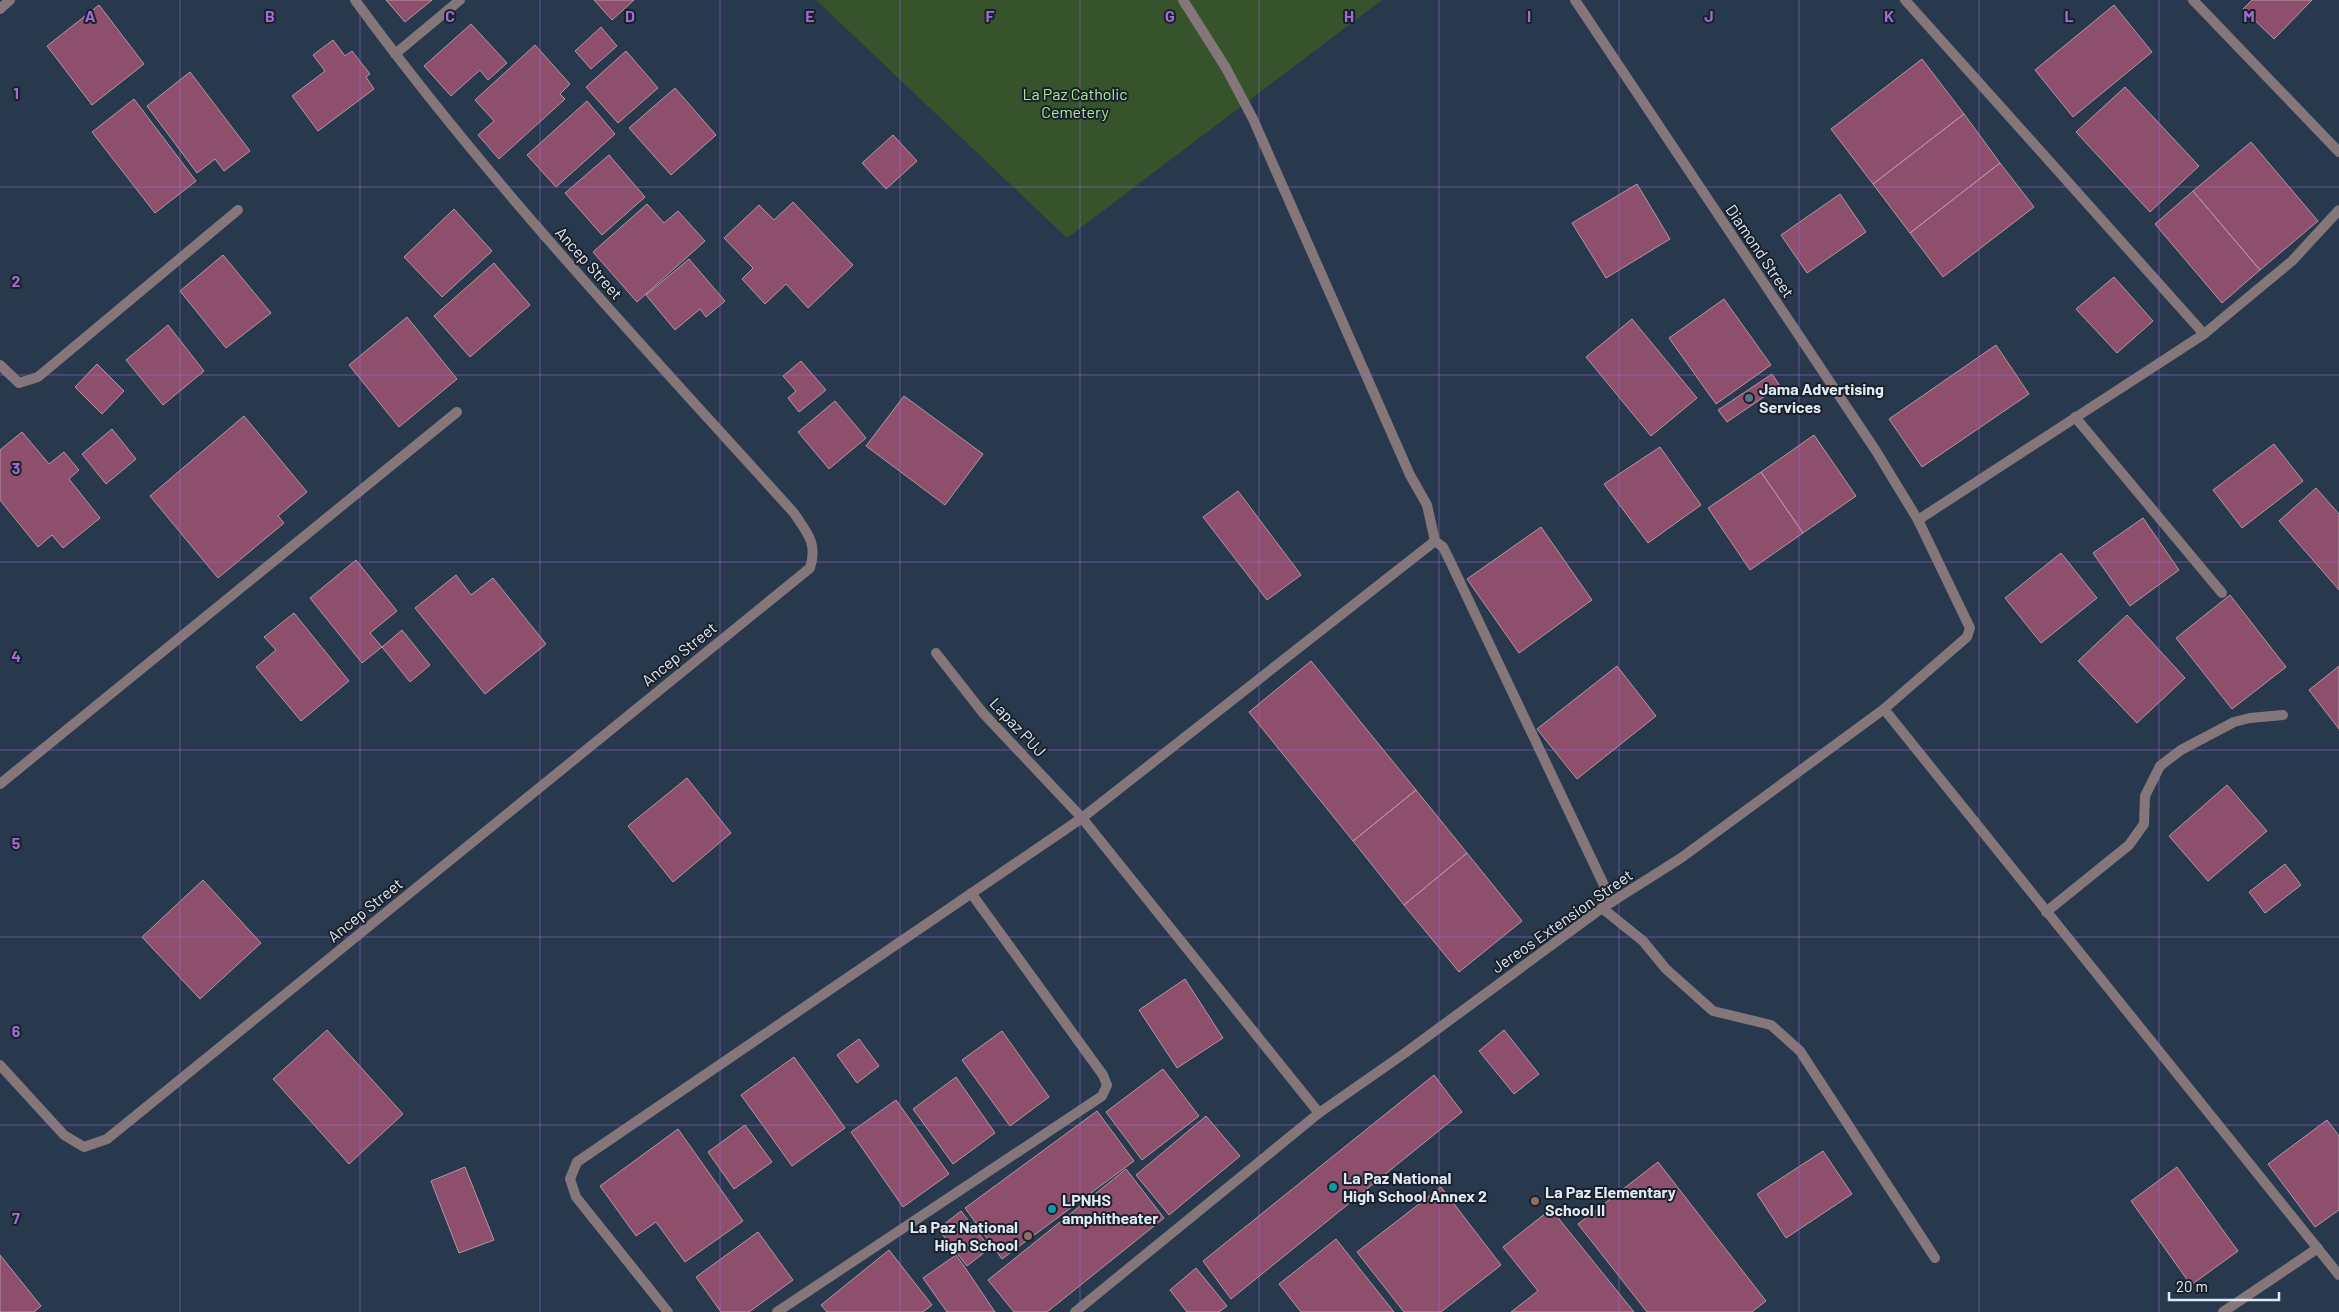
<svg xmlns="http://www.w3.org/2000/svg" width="2339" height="1312" font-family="Barlow,sans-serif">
  <rect width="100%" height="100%" fill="#29394d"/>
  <!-- green -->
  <path fill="#36532b" d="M816,0h566l-315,238z"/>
  <!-- building -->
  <path fill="#8e4f6c" stroke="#b596a2" d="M386,0h46l-27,22z
    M594,0h40l-22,20z
    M2252,0h60l-38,39 -31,-30z
    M99,5l45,59 -52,41 -45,-59z
    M2114,5l38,47 -79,65 -38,-47z
    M471,24l36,39 -19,17 -8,-10 -29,26 -27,-30z
    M601,27l16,19 -26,23 -16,-18z
    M333,40l12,16 7,-5 18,23 -4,3 8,12 -56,42 -26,-35 33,-25 -12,-16z
    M535,45l35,39 -10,10 5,5 -66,60 -21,-24 16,-14 -19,-21z
    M626,51l32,37 -40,35 -32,-36z
    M1922,59l42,55 -91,70 -42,-55z
    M190,72l60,79 -26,20 -9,-12 -18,14 -50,-67z
    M2125,87l74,79 -49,46 -74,-80z
    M675,88l41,47 -45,40 -42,-47z
    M134,99l62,82 -41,32 -63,-81z
    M587,101l28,33 -59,53 -29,-32z
    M1964,114l36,49 -90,70 -37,-49z
    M893,135l24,26 -31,28 -24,-26z
    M2251,142l67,79 -58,49 -67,-79z
    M609,155l36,42 -43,38 -37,-42z
    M2000,163l34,44 -91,70 -33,-44z
    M1637,184l33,55 -64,39 -34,-55z
    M2193,191l67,79 -38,33 -67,-79z
    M1840,194l26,38 -59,41 -26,-38z
    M793,202l60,63 -45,43 -22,-24 -21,20 -23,-25 11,-11 -29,-30 35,-33 15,15z
    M647,204l17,19 14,-12 27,30 -68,61 -44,-50z
    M454,209l38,42 -50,46 -38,-40z
    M223,255l48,58 -45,35 -46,-57z
    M689,259l36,42 -19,16 -6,-8 -25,21 -29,-35z
    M494,263l36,42 -60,52 -36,-41z
    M2114,277l39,44 -36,32 -41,-44z
    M1724,299l47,66 -55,39 -47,-66z
    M407,317l50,62 -58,48 -50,-62z
    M1632,319l65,79 -46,38 -65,-79z
    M168,325l36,46 -41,34 -37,-45z
    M1996,345l33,49 -107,73 -33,-48z
    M801,361l25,29 -27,22 -11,-14 8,-7 -13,-15z
    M97,364l27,27 -22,23 -27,-27z
    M1772,374l8,12 -53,36 -9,-12z
    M904,396l79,58 -38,51 -79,-59z
    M835,401l31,37 -37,31 -31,-37z
    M244,416l63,76 -29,24 6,7 -66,55 -68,-82z
    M112,429l24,30 -30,25 -24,-30z
    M22,432l27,32 15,-12 15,18 -10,9 31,39 -37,30 -11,-13 -14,12 -38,-47v-50z
    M1814,435l42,61 -53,37 -42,-61z
    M2274,444l29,37 -61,47 -29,-38z
    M1660,447l41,58 -53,38 -44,-59z
    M1761,472l42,61 -53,37 -42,-62z
    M2316,488l23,26v76l-60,-69z
    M1238,491l63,84 -34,25 -64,-83z
    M2143,518l36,52 -49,36 -37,-53z
    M1541,527l51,73 -73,53 -52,-74z
    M2061,553l36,45 -56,45 -36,-45z
    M356,560l41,51 -27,22 12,14 -20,16 -52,-65z
    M456,575l15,20 22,-17 53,66 -61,50 -70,-86z
    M2230,595l56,72 -54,42 -56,-71z
    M294,613l55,68 -48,40 -45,-54 20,-17 -12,-13z
    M2127,615l58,63 -48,45 -59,-62z
    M402,630l28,35 -20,17 -28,-35z
    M1311,661l105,129 -63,51 -104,-129z
    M1617,666l39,50 -79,63 -40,-50z
    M2339,666v63l-30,-39z
    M687,778l44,55 -58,49 -45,-56z
    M2227,785l40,46 -59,50 -39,-45z
    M1416,790l51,63 -63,52 -51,-64z
    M1467,853l55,68 -63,51 -55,-67z
    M2285,864l16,21 -36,28 -16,-21z
    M203,880l58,63 -61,56 -58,-62z
    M1185,979l38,59 -46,30 -38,-58z
    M327,1030l76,84 -54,50 -76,-85z
    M1504,1030l35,44 -25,20 -35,-43z
    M1002,1031l47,66 -39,29 -48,-66z
    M859,1039l20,27 -22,17 -20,-28z
    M794,1057l51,71 -53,38 -51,-71z
    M1163,1069l36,47 -57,44 -36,-48z
    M1434,1075l28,37 -231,187 -28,-38z
    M956,1077l39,56 -42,31 -40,-55z
    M896,1100l53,74 -46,33 -52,-75z
    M1097,1111l37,50 -132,98 -37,-51z
    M1206,1116l34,40 -71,59 -33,-40z
    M2327,1120l12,16v74l-24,17 -47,-63z
    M745,1125l27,37 -38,27 -26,-37z
    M678,1129l65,92 -58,41 -29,-40 -20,14 -36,-50z
    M1823,1151l29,43 -66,44 -29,-44z
    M1658,1162l108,139 -14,11h-105l-69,-88z
    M465,1167l29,73 -35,13 -28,-72z
    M2177,1167l61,84 -47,34 -60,-84z
    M1126,1169l38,49 -117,94h-33l-26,-32z
    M1441,1187l60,78 -60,47h-37l-47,-60z
    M1551,1209l83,103h-123l27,-21 -35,-44z
    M961,1211l29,37 -23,18 -29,-37z
    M758,1232l35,48 -44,32h-28l-25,-35z
    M1336,1239l58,73h-93l-22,-28z
    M889,1250l43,55 -9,7h-96l-6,-7z
    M0,1255l41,51 -7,6h-34z
    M956,1255l10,14 29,43h-48l-24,-34z
    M1196,1268l31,38 -8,6h-32l-17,-22z"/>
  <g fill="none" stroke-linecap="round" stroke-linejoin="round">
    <!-- service -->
    <path stroke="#847679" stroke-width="10" d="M1183,0l43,68 27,51 157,356 17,30 8,36"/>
    <!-- minor -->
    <path stroke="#847679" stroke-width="10" d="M1575,0l301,451 42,69
      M1905,0l299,334
      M2193,0l146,152
      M0,9l10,-9
      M395,54l65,-54
      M0,365l19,18 19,-6 200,-167
      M2075,417l147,176
      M936,653l47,60 99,105 237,295
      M1884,709l455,566
      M0,784l457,-372
      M1602,908l41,33 23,28 47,42 58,14 29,26 135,207
      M2046,912l83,-67 15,-21 1,-28 15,-30 21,-16 53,-28 16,-4 33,-3
      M0,1065l64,70 20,12 23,-8 703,-571c8,-25 -3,-35 -16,-55 -151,-167 -306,-331 -439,-513
      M668,1312l-92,-115 -6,-18 7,-17 505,-344 353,-277 8,6 6,12 163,343
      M777,1312l325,-216 5,-11 -4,-10 -132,-182
      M2223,1312l95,-64"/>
    <!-- tertiary -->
    <path stroke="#847679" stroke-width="10" d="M1075,1312l244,-199 86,-60 197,-145 79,-50 203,-149 83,-72 3,-9 -52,-108 286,-186 88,-73 47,-51"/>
  </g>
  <!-- grid -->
  <path fill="none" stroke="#9e6ed3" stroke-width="1" stroke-opacity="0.55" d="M180,0v1312M360,0v1312M540,0v1312M720,0v1312M900,0v1312M1080,0v1312M1259,0v1312M1439,0v1312M1619,0v1312M1799,0v1312M1979,0v1312M2159,0v1312M0,187h2339M0,375h2339M0,562h2339M0,750h2339M0,937h2339M0,1125h2339"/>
  <!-- markers -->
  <circle fill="#5c6f8a" stroke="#192029" stroke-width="2" cx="1749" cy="398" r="5"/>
  <g fill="#0f9aa8" stroke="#192029" stroke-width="2">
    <circle cx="1333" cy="1187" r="5"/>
    <circle cx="1052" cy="1209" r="5"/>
  </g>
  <g fill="#8d6e63" stroke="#192029" stroke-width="2">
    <circle cx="1535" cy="1201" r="5"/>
    <circle cx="1028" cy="1236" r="5"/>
  </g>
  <g text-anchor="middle" stroke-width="4" stroke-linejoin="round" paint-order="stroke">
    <!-- park labels -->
    <g font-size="16" fill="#ade898" stroke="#192029">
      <text x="1075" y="100">La Paz Catholic<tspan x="1075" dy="18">Cemetery</tspan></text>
    </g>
    <!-- street labels -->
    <g font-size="16" fill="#e0eaf7" stroke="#192029">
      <text transform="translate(1760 251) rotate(56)" y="6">Diamond Street</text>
      <text transform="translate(589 263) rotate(48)" y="6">Ancep Street</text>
      <text transform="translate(679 654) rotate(-39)" y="6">Ancep Street</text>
      <text transform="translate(1018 727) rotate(47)" y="6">Lapaz PUJ</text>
      <text transform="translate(365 910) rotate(-39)" y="6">Ancep Street</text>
      <text transform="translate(1562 921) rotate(-35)" y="6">Jereos Extension Street</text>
    </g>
    <!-- poi labels -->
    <g font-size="16" font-weight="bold" fill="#e0eaf7" stroke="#192029" text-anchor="start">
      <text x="1759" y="395">Jama Advertising<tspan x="1759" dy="18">Services</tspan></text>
      <text x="1343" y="1184">La Paz National<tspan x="1343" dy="18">High School Annex 2</tspan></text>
      <text x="1545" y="1198">La Paz Elementary<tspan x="1545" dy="18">School II</tspan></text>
      <text x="1062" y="1206">LPNHS<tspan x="1062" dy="18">amphitheater</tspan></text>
      <text x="1018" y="1233" text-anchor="end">La Paz National<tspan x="1018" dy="18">High School</tspan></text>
    </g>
  </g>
  <g font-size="16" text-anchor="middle" font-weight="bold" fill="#9e6ed3" stroke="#192029" stroke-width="4" stroke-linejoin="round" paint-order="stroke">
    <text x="90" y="22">A</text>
    <text x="270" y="22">B</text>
    <text x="450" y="22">C</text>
    <text x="630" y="22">D</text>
    <text x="810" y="22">E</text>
    <text x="990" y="22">F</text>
    <text x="1170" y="22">G</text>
    <text x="1349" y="22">H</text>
    <text x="1529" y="22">I</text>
    <text x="1709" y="22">J</text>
    <text x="1889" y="22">K</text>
    <text x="2069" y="22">L</text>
    <text x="2249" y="22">M</text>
    <text x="16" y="99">1</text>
    <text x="16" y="287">2</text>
    <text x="16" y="474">3</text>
    <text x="16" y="662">4</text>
    <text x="16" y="849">5</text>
    <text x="16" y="1037">6</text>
    <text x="16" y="1224">7</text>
  </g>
  <!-- scale -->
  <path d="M2169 1292v8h110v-8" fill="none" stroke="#e0eaf7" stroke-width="2.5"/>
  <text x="2176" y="1292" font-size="15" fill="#e0eaf7" stroke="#192029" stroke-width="4" paint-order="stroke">20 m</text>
</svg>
